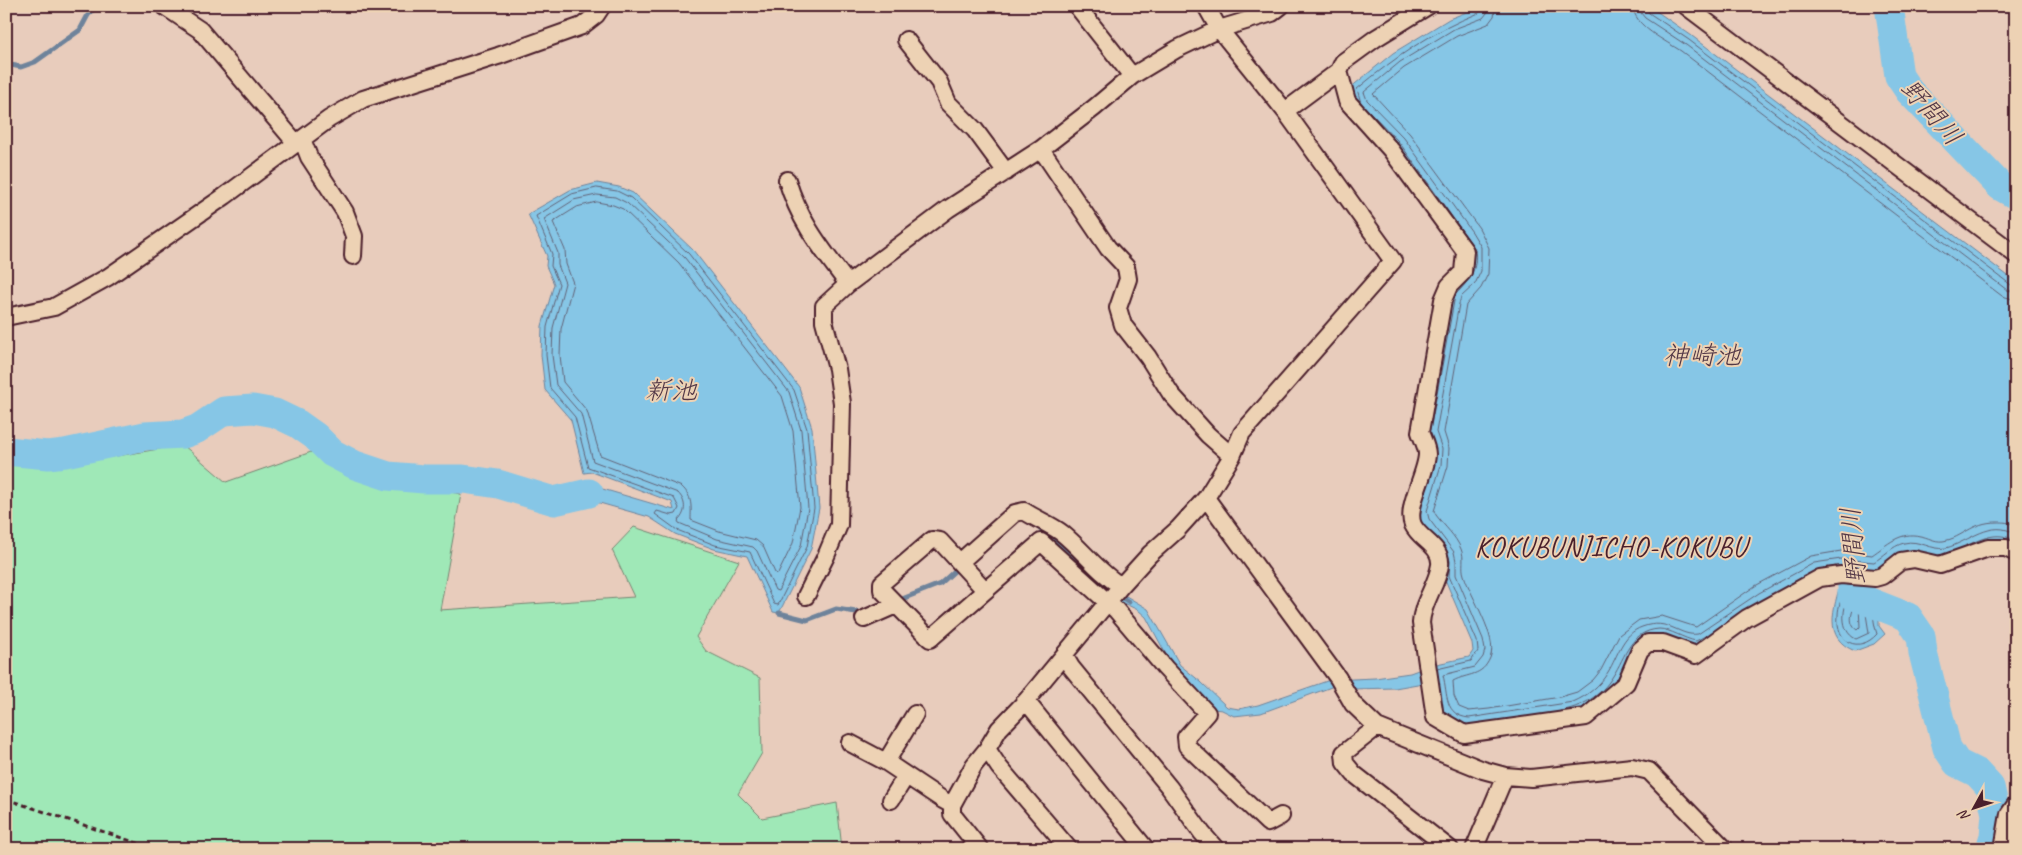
<svg xmlns="http://www.w3.org/2000/svg" width="2022" height="855" font-family="Caveat,'Klee One',sans-serif">
  <rect width="100%" height="100%" fill="#e8ccbc"/>
  <filter id="ink" filterUnits="userSpaceOnUse"><feTurbulence type="fractalNoise" baseFrequency=".02" numOctaves="2"/><feDisplacementMap in="SourceGraphic" scale="10" xChannelSelector="R" yChannelSelector="G"/><feConvolveMatrix kernelMatrix="1 2 1 2 8 2 1 2 1" color-interpolation-filters="sRGB"/></filter>
  <g filter="url(#ink)">
    <!-- green -->
    <path fill="#9fe8b7" stroke="#748471" d="M183,445l43,37 88,-31 35,23 112,20 -21,116 194,-13 -22,-47 22,-23 105,34 -43,76 10,14 54,27 2,75 -24,41 24,24 75,-15 5,46h-836v-390l57,6z"/>
    <!-- water -->
    <path fill="#86c6e6" stroke="#6e839b" d="M1482,6h167l43,30 324,246v265l-49,4 -88,22 -38,-3 -145,76 -36,-12 -14,3c-22,29 -35,60 -70,76l-108,17 -21,-8 -24,-39 -28,5 -44,1 -17,-3 -73,27 -27,3 -12,-6 -9,-1 -37,-36 -30,-56 -8,-7 -19,-9 7,-5 22,13 32,56 21,17 26,25 12,2 19,-4 72,-25 45,-2 35,-5 22,-8 37,-8 4,-6 -1,-8 -28,-66 -26,-53 6,-90 24,-133 23,-35 -113,-159 -8,-19 43,-35 56,-34z
      M597,183l22,4 14,6 60,57 106,137 13,41 7,80 -8,41 -32,64 -6,-1 -26,-56 -33,-7 -39,-15 -26,-17 -60,-17v-15l85,25 -2,-8 -80,-30 -8,1 -13,-53 -26,-30 -4,-35 1,-29 12,-42 -8,-18 1,-10 -19,-42 42,-24z
      M1841,581l23,2 15,13v30l6,8 -11,10 -19,7c-33,-13 -21,-43 -14,-70z"/>
    <g fill="none" stroke-linecap="round" stroke-linejoin="round">
      <!-- shore -->
      <path stroke="#626276" stroke-width="1" d="M1489,6l-2,7 -4,5 -29,11 -54,33 -36,30 3,8 37,38 68,94 9,15v24l-6,13 -14,13 -2,7 -23,128 6,17 -1,16 -14,46 2,8 25,33 2,9v14l27,64 2,11 -2,7 -8,10 -32,8c5,20 1,40 26,43l104,-16c14,-6 27,-16 35,-30 10,-16 14,-38 34,-45 27,-10 37,10 56,7l61,-41 55,-30 27,-4 33,3c10,-6 18,-16 30,-19 15,-4 28,8 42,5 23,-6 45,-30 70,-14
        M1496,6l-2,10 -6,8 -31,12 -53,32 -31,26 37,40 69,94 10,20 -1,26 -7,14 -15,17 -22,127 5,16 -1,18 -14,45 2,4c8,11 20,21 25,34 4,9 0,18 3,26 6,21 35,63 26,83 -8,19 -22,15 -37,23l1,15 5,11 10,4 20,-2 71,-12 17,-5 16,-12 8,-10 18,-35 20,-15 23,-4 34,11 59,-41 56,-30 30,-5 31,4c15,-10 28,-24 48,-19 8,1 14,6 23,5 20,-3 28,-19 54,-19 6,0 12,0 19,3
        M1633,6c0,20 33,35 48,45l321,245 14,4
        M1640,6l1,7 4,5 41,27 321,245 9,2
        M1647,6l2,7 40,27 322,245 5,1
        M1361,103l-4,-14c40,-33 74,-57 122,-76l3,-7
        M1367,109l32,33 76,107c3,20 -5,31 -19,45
        M597,188l20,3 14,7 58,56 105,136 13,39 7,79 -7,39 -29,58 -4,-1 -24,-52 -35,-7 -38,-15 -22,-16 2,-3 14,4 5,-1 3,-6 -5,-10 -86,-31 -13,-50 -25,-29 -4,-33 1,-28 12,-43 -8,-18 1,-12 -16,-38 36,-22z
        M597,195l18,2 12,6 58,55 104,134 12,38 7,78 -7,38 -23,45 -3,-1 -18,-39 -4,-4 -36,-8 -38,-16 -1,-2c9,-9 8,-20 0,-28l-85,-32 -12,-47 -25,-29 -4,-30 1,-27 12,-45 -7,-18v-12l-14,-34 30,-19z
        M597,202l16,3 10,4 56,54 103,133 11,35 7,76 -7,36 -15,31 -3,-1 -12,-27 -7,-6 -37,-9 -28,-11c0,-12 2,-23 -9,-33l-82,-32 -13,-44 -24,-29 -3,-27 1,-26 12,-46 -7,-19 -1,-14 -12,-28 24,-15z
        M1430,431l25,-135
        M1968,545c16,-8 32,-14 48,-4
        M1792,583c19,-11 36,-19 59,-17
        M1847,587l15,1 11,11c0,13 0,23 4,35 -18,20 -42,9 -39,-19 0,-8 4,-18 6,-27z
        M1851,593l8,1 8,8 -1,12 3,19 -13,6c-17,-8 -14,-33 -5,-46z
        M1856,604l3,2 1,21 -3,3c-9,-6 -6,-18 -1,-26z
        M1437,669l34,-8 7,-10 -1,-10 -28,-65 1,-15 -3,-10
        M1560,711c22,-4 41,-15 53,-35 13,-20 17,-45 46,-47 11,0 25,10 37,12l11,-6"/>
      <!-- stream -->
      <path stroke="#6e839b" stroke-width="5" d="M6,64l15,3 14,-5 45,-32 8,-15 8,-9
        M1039,528l71,62 19,12
        M897,601l43,-17 20,-18
        M779,613l28,7 29,-11 27,4"/>
      <!-- river -->
      <path stroke="#86c6e6" stroke-width="29" d="M1889,6l10,70 10,15 91,95 16,9
        M6,451l42,4 17,-2 80,-17 38,-2 14,-5 27,-18 29,-2 22,4 23,11 17,12 17,17 23,12 33,11 36,3h39l35,5 56,17 35,-8
        M1852,583v12l56,22 13,19 2,17 24,95 10,15 20,10 13,14 6,27 -2,22 -4,13"/>
      <defs>
        <path id="minor" d="M164,6l36,24 96,113
          M1077,6l55,70
          M1206,6l13,23 66,82 108,150 -151,172 -10,23 -26,42 132,180 15,26 24,23 106,43 22,6 26,2 101,-11 17,4 76,78
          M1686,6l330,249
          M906,40l33,42 9,21 27,27 31,42
          M1339,71l8,30 44,49 74,101 -2,21 -14,14 -6,14 -23,132c2,6 7,15 7,22 0,19 -22,53 -14,71 7,15 29,21 27,40 -3,21 -18,37 -19,58l14,94 29,17 122,-17 40,-34 14,-33 8,-7h15l33,12 51,-37 73,-40 21,-3 34,3 7,-2 19,-15 13,-2 26,6 48,-17h18l10,5
          M1285,111l54,-40 4,-9 33,-24 52,-32
          M302,139l7,18 36,55 9,24 -1,20
          M1041,149l67,99 18,19 2,12 -10,29 5,17 25,32 23,37 37,41 24,21
          M787,180c13,43 35,69 61,104
          M6,317l48,-10 54,-30 117,-81 104,-77 34,-20 135,-43 84,-30 14,-11 6,-9
          M960,562l55,-49 9,-2c12,8 28,14 38,22 21,17 36,39 59,53
          M985,590l-45,-49 -8,-1 -50,43v7l48,49 111,-97 75,68 49,58 42,45 -21,24 1,9 81,77 13,-7
          M806,596l20,-40 13,-31 3,-122 -5,-34 -13,-48v-15l24,-22 100,-75 93,-60 53,-41 38,-32 45,-27 42,-20 53,-16 9,-7
          M864,619l32,-14
          M1064,655l7,12 98,120 33,46 14,16
          M1026,701l120,148
          M1377,727l-33,26 1,10 9,11 96,75
          M850,743l36,19 57,38 9,5
          M987,749l12,18 70,82
          M886,762l29,-48
          M891,800l15,-24
          M980,849l-28,-35v-9l22,-40 13,-16 12,-20 27,-28 95,-115 29,-32 28,-25 28,-31
          M1474,849l31,-73
          M2003,849l6,-35 7,-10"/>
      </defs>
      <!-- minor casing -->
      <use href="#minor" stroke="#4a1f2b" stroke-width="20"/>
      <!-- path -->
      <path stroke="#4a1f2b" stroke-width="3" stroke-dasharray="5 4" stroke-linecap="butt" d="M6,799l149,50"/>
      <!-- minor -->
      <use href="#minor" stroke="#edd2b4" stroke-width="16"/>
    </g>
  </g>
  <g text-anchor="middle" stroke-width="4" stroke-linejoin="round" paint-order="stroke">
    <!-- water labels -->
    <g font-size="26" font-style="italic" fill="#533847" stroke="#edd2b4">
      <text transform="translate(1932 112) rotate(49)" y="9">野間川</text>
      <text x="1702" y="364">神崎池</text>
      <text x="671" y="399">新池</text>
      <text transform="translate(1853 546) rotate(-95)" y="9">野間川</text>
    </g>
    <!-- quarter labels -->
    <g font-size="28" letter-spacing="1" fill="#4a1f2b" stroke="#edd2b4">
      <text x="1611" y="556">KOKUBUNJICHO-KOKUBU</text>
    </g>
  </g>
  <!-- margin -->
  <rect width="2022" height="855" fill="none" stroke="#edd2b4" stroke-width="25"/>
  <rect x="12" y="12" width="1997" height="830" fill="none" stroke="#4a1f2b" stroke-width="2" filter="url(#ink)"/>
  <!-- north arrow -->
  <g transform="translate(1974 808) rotate(230)" stroke="#edd2b4" stroke-width="4" paint-order="stroke">
  <path d="M0-4L9 19L0 12L-9 19Z" fill="#4a1f2b"/>
  <text y="-8" font-size="14" font-weight="bold" text-anchor="middle" fill="#4a1f2b">N</text>
  </g>
</svg>
